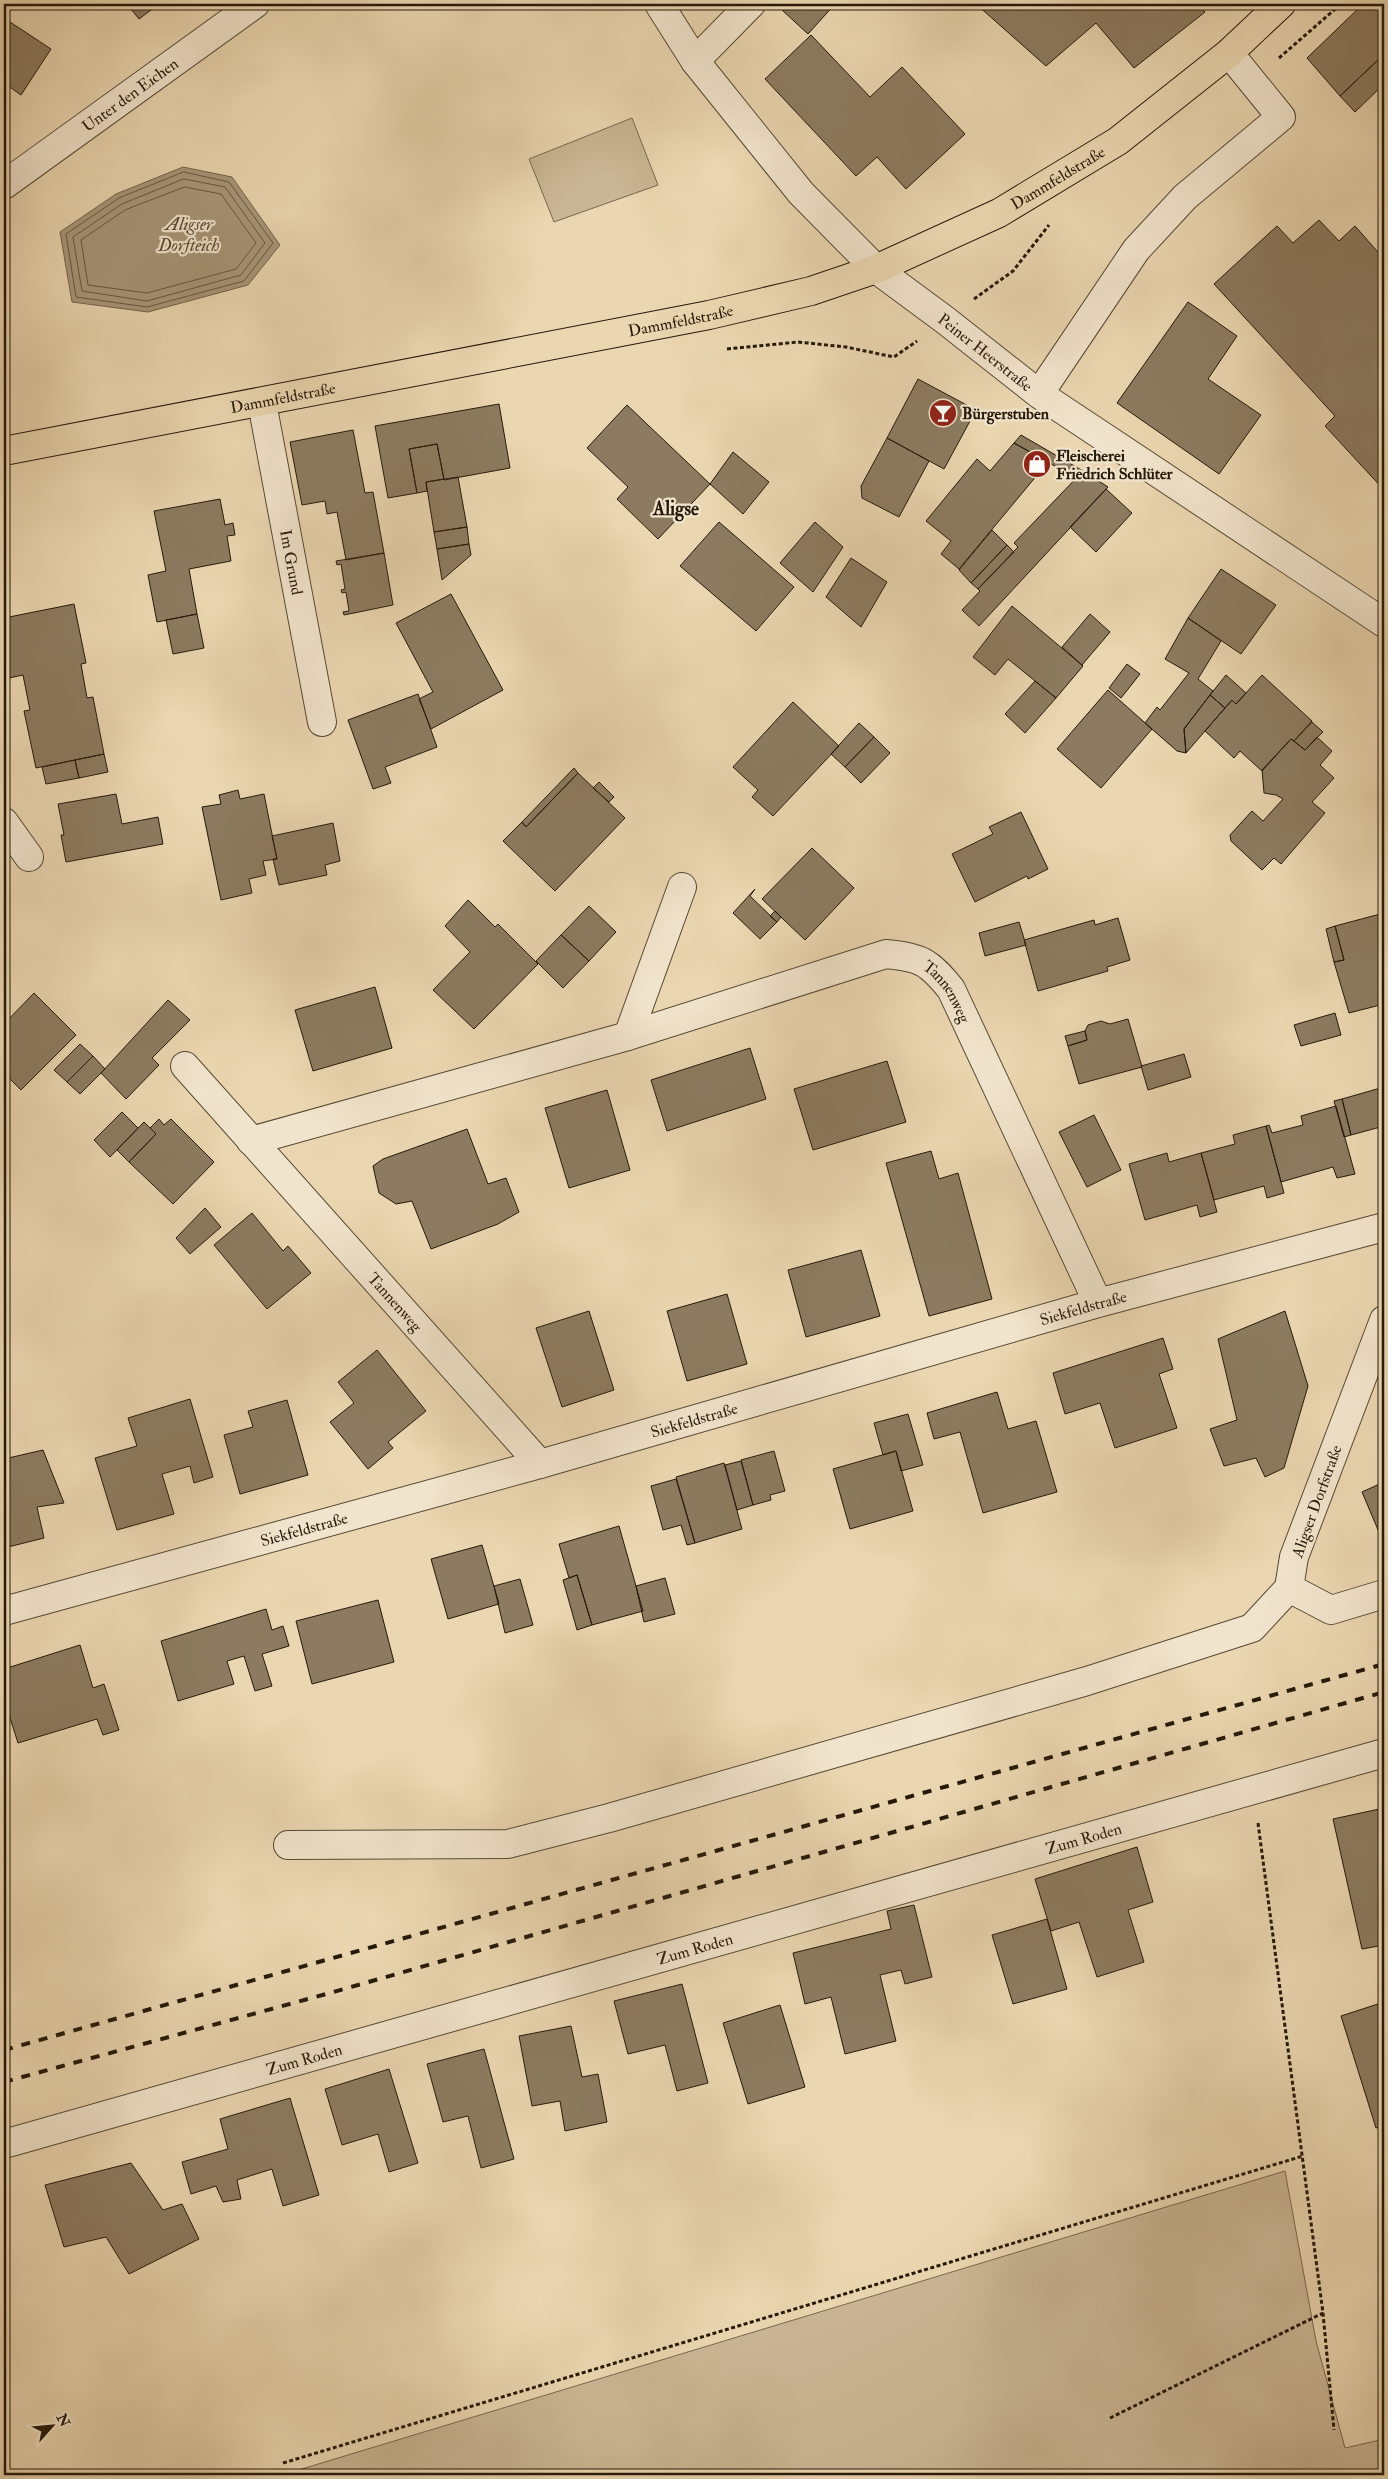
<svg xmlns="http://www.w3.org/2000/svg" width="1388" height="2479" font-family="'IM FELL Double Pica',serif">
  <rect width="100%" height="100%" fill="#ead6b0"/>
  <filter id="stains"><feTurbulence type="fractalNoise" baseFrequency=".004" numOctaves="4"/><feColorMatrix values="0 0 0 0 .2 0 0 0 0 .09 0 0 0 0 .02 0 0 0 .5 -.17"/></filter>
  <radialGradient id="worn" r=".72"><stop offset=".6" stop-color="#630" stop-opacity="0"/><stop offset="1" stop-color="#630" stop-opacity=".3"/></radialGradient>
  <!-- green -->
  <path fill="#c9b694" stroke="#78684f" d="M632,118l26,67 -104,37 -25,-63z
    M1285,2171l31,170 29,107 39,-9v36h-1102z"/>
  <!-- water -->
  <path fill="#a79678" stroke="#73644c" d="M183,167l49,10 48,68 -32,40 -100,27 -76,-10 -12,-70 56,-38z"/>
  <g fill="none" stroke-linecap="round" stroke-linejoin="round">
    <!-- shore -->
    <path stroke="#665841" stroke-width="1" d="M184,172l45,10 44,61 -29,38 -97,26 -71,-10 -10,-63 53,-36z
      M184,179l41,8 40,56 -24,32 -94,26 -65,-10 -9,-54 49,-33z
      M185,187l36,7 35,49 -20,26 -89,24 -59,-8 -7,-45 44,-30z"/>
  </g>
  <!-- building -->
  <path fill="#8c7b60" stroke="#26190a" d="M127,4h32l-20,15z
    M788,4h47l-27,30 -26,-24z
    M976,4h222l7,8 -71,56 -38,-45 -50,43z
    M1363,4h21v60l-5,-5 -39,37 -33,-38z
    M4,18l47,31 -30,46 -17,-12z
    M811,35l59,62 32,-30 63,67 -59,55 -29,-32 -21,19 -91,-97z
    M1379,59l5,5v20l-29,28 -15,-16z
    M1319,220l20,21 16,-15 29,33v231l-59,-64 10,-10 -121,-132 63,-58 16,17z
    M1188,302l49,34 -29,43 53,36 -42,59 -102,-71z
    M918,379l58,31 -32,59 -57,-31z
    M499,404l11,64 -66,12 -7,-36 -28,5 8,44 -29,5 -13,-72z
    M627,405l83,79 -52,55 -41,-40 11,-12 -41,-39z
    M353,430l12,63 8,-1 11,61 -38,7 -9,-48 -10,2 -2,-13 -23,4 -12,-63z
    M1021,435l62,36 -7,7 -62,-35z
    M887,438l42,23 -30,56 -37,-19 -1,-12z
    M1014,443l34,19 -89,107 -18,-15 10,-13 -25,-20 51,-62 13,12z
    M437,444l7,35 -18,3 1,9 -10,2 -8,-44z
    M733,452l36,30 -26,32 -33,-30z
    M1083,471l25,16 -129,139 -17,-16 18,-19 -2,-2 40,-42 -4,-4z
    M458,477l9,50 -33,5 -8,-50z
    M1106,489l26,24 -36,39 -26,-25z
    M220,499l5,26 8,-2 2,12 -8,1 4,25 -42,8 8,45 -40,8 -9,-47 18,-4 -12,-60z
    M719,522l75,65 -38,44 -76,-65z
    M815,522l28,25 -30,45 -33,-29z
    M467,527l2,17 -32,5 -3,-17z
    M992,530l15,15 -36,38 -12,-13z
    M469,544l2,11 -29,25 -5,-31z
    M1007,545l7,7 -36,37 -7,-6z
    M384,553l9,52 -49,10 -1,-3 6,-1 -3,-19 -4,1 -1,-3 4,-1 -4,-25 -4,1 -1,-4z
    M851,558l36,24 -26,45 -35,-30z
    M1221,569l55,36 -35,49 -53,-36z
    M451,594l52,96 -72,39 -12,-30 14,-7 -37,-69z
    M74,604l12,59 -5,1 6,34 6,-1 11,57 -68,14 -12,-57 6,-1 -7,-35 -19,4v-61z
    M1012,606l71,60 -27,32 -48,-39 -13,16 -22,-18z
    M197,614l7,34 -31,6 -7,-34z
    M1090,614l20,18 -28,33 -20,-18z
    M1188,618l33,23 -23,38 15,12 -29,38 2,24 -9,-2 -32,-28 12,-16 3,3 29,-37 -24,-14z
    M1127,664l13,10 -19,24 -12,-10z
    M1226,675l20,18 -10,11 -4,-4 -7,8 -15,-13z
    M1262,675l50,46 -18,20 -3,-2 -29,32 -22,-20 -6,7 -29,-27 27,-31 4,4z
    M1035,681l21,17 -31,35 -20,-19z
    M1108,690l44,39 -51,59 -44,-39z
    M418,694l19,53 -52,20 6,16 -18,6 -25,-69z
    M1210,695l15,13 -39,45 -2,-24z
    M793,702l46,44 -66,70 -21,-19 6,-7 -25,-23z
    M1312,722l11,10 -18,18 -11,-9z
    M859,723l15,14 -29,30 -14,-13z
    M874,737l16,16 -29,30 -16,-16z
    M1317,737l15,14 -12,14 14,13 -22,24 13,11 -44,51 -7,-6 -12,12 -31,-29 -1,-6 22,-24 11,10 20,-22 -7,-4 -12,-2 -2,-23 29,-31 14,11z
    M104,754l4,18 -29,6 -4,-18z
    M75,760l4,18 -33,6 -4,-17z
    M574,768l4,5 -52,54 -4,-5z
    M578,773l47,45 -70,73 -52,-50 19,-19 4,5z
    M599,782l15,15 -5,5 -16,-14z
    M238,790l2,9 24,-5 13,65 -14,2 3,14 -17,4 3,14 -31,7 -19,-93 19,-3 -2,-9z
    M116,794l6,30 36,-7 5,27 -97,18 -5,-27h3l-6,-31z
    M1021,812l27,57 -20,10 -1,-3 -52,26 -23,-48 41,-20 -4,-7z
    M333,823l7,38 -15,4 2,10 -48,10 -6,-26h4l-5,-23z
    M1384,844v13l-4,-2z
    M812,848l42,40 -49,52 -43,-41z
    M755,889l-5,7 27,26 -17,17 -27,-26z
    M468,900l27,27 3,-3 40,40 -64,65 -41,-39 37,-38 -25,-26z
    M589,906l27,26 -27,29 -28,-26z
    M775,911l6,6 -4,5 -7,-6z
    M1384,913v91l-35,9 -15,-51 10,-2 -9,-34z
    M1118,918l12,42 -23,7 1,4 -70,20 -14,-51 70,-20 1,5z
    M1019,922l7,23 -41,11 -6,-23z
    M1335,926l9,34 -10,2 -8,-33z
    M561,935l28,26 -26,27 -27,-27z
    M375,987l17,61 -79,23 -18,-61z
    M34,993l42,42 -55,55 -17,-17v-49z
    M168,1000l22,20 -38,38 7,7 -33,34 -25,-26z
    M1335,1013l6,22 -40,11 -7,-21z
    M1128,1019l14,48 -63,17 -11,-38 19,-6 -2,-9 3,-6 13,-4 9,3z
    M1085,1031l2,9 -19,6 -3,-10z
    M80,1044l13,12 -26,26 -13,-12z
    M750,1048l16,51 -99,32 -16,-51z
    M1184,1054l7,23 -43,13 -7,-24z
    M93,1056l12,13 -25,25 -13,-12z
    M887,1061l19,61 -93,28 -19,-61z
    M1384,1087v39l-33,9 -9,-36z
    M607,1090l23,80 -61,18 -24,-80z
    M1342,1099l9,36 -7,2 -10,-36z
    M1336,1106l19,68 -18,4 -4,-11 -52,15 -15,-56 3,-1 3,8 31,-8 -2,-9z
    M122,1112l16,16 -28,29 -16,-17z
    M1094,1115l27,55 -34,17 -28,-55z
    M159,1119l5,6 7,-6 43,43 -41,42 -44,-42 27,-28 -6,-6z
    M144,1122l12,12 -27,28 -12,-12z
    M1266,1126l18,67 -17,5 -3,-12 -50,14 -13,-47 34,-9 -2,-9z
    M467,1129l21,55 18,-6 13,34 -21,12 -67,25 -19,-48 -16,3 -17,-11 -6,-27 10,-7z
    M931,1151l8,28 19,-6 34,126 -63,17 -43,-153z
    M1167,1153l2,9 32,-9 16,59 -17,5 -3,-12 -52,15 -16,-56z
    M205,1208l16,19 -31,27 -14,-16z
    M252,1213l31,38 5,-5 23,27 -44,36 -53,-64z
    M861,1250l19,66 -74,21 -18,-67z
    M727,1294l20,70 -60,17 -20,-70z
    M589,1311l25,79 -52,17 -26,-79z
    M1285,1311l23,75 -24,82 -19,9 -9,-19 -32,8 -14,-37 27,-9 -19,-81z
    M1163,1338l10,31 -14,5 18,54 -62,20 -15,-45 -35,11 -12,-41z
    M377,1350l49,61 -38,31 5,6 -25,21 -38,-47 24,-19 -16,-21z
    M997,1392l11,37 28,-8 21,71 -74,21 -23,-81 -26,7 -7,-26z
    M190,1399l23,78 -19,6 -4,-17 -28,8 12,40 -57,16 -22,-72 42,-12 -9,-28z
    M287,1400l21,75 -68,19 -16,-59 29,-8 -5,-16z
    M908,1414l15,51 -22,6 -5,-20 -13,4 -9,-32z
    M43,1450l21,53 -27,4 7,31 -40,10v-89z
    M774,1451l11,40 -15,4 1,5 -18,5 -12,-45z
    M896,1451l17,60 -63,18 -17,-60z
    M741,1461l12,44 -16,5 -12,-45z
    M724,1463l18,66 -47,14 -19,-66z
    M676,1479l19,64 -8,2 -6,-20 -18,5 -12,-44z
    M1384,1482v62l-22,-52z
    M619,1526l24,85 -51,14 -15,-50 -8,3 -10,-34z
    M482,1545l17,59 -51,15 -17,-60z
    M577,1575l15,50 -15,5 -14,-50z
    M665,1578l10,36 -31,8 -8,-36z
    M520,1579l13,46 -28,8 -11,-47z
    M378,1600l16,62 -82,22 -16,-63z
    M266,1609l6,21 11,-4 6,20 -27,8 10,32 -17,5 -11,-35 -17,5 7,23 -56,17 -17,-60z
    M80,1645l13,43 11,-4 15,46 -16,5 -6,-16 -79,24 -14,-44v-30z
    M1384,1808v137l-22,4 -29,-130z
    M1137,1847l16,55 -25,8 16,52 -47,15 -18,-55 -28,9 -16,-52z
    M914,1905l18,72 -27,7 -4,-14 -21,5 16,66 -51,13 -14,-57 -26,7 -12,-51 98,-24 -4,-18z
    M1047,1919l20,70 -54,15 -21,-69z
    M682,1984l26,99 -31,8 -12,-46 -37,9 -14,-53z
    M1384,2002v123l-8,3 -35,-112z
    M780,2005l25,82 -57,17 -25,-81z
    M571,2026l11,51 16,-3 9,48 -42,9 -5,-30 -28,5 -13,-70z
    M484,2049l30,110 -33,9 -13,-52 -25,6 -16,-58z
    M389,2069l29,94 -29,9 -11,-38 -36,11 -17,-56z
    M290,2098l29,97 -36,11 -11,-37 -35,11 4,19 -18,3 -7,-16 -25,8 -9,-32 46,-13 -8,-30z
    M131,2163l32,47 19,-6 17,35 -70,35 -23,-37 -42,10 -19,-62z"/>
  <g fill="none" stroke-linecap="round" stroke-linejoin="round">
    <defs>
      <g id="minor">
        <path id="s1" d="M659,4l36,57 106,132 75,76 69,51 94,74 345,229"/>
        <path d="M695,61l56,-57"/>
        <path id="s2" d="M4,185l251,-181"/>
        <path d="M1039,394l97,-144 49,-53 96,-80 -52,-64"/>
        <path id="s3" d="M262,403l60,319"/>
        <path d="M4,822l25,35"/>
        <path d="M628,1036l54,-149"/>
        <path id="s4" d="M185,1066l355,398"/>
        <path id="s5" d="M251,1141l377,-105 258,-82c35,3 43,8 65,35l147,314"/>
        <path d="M1384,1320l-90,237 -5,31 42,22 53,-16"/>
        <path id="s6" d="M4,1611l536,-147 558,-161 286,-76"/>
        <path d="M288,1845l220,-1 101,-26 478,-137 165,-53 37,-40"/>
        <path id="s7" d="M4,2144l1380,-391"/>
      </g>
      <g id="major">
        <path id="s8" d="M4,451l705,-136 102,-24 65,-22 123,-56 119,-72 111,-88 52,-49"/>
      </g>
    </defs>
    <!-- minor casing -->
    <use href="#minor" stroke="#574834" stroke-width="30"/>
    <!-- major casing -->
    <use href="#major" stroke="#26190a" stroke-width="30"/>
    <!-- path -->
    <path stroke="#26190a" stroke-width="3" stroke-dasharray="4 2.5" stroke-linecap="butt" d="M1279,58l62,-54
      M974,299l39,-28 36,-46
      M727,349l71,-7 48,5 48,10 23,-16
      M1258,1823l65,490 11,117
      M1110,2418l213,-105
      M283,2463l1020,-307"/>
    <!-- minor -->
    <use href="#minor" stroke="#f1e4cc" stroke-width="28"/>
    <!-- major -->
    <use href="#major" stroke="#ead6b0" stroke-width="28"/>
    <!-- rail -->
    <path stroke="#26190a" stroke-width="4" stroke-dasharray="9 9" stroke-linecap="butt" d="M4,2050l1380,-386
      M4,2082l326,-89 1054,-301"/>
  </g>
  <!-- icons -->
  <defs>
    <symbol id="bar-disc" viewBox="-11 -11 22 22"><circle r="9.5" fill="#8f2418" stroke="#f1e4cc"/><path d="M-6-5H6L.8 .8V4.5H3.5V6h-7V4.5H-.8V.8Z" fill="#fff"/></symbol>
    <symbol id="shop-disc" viewBox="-11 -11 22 22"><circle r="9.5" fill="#8f2418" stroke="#f1e4cc"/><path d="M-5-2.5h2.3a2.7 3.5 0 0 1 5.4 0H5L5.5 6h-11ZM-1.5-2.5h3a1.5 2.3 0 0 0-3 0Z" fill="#fff"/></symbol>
  </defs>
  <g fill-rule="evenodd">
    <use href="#bar-disc" x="927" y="397" width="32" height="32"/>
    <use href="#shop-disc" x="1021" y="448" width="32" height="32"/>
  </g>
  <g text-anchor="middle" stroke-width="4.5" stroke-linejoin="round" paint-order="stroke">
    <!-- street labels -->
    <g font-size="16" fill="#26190a" stroke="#f1e4cc">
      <text dy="6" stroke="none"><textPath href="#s2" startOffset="155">Unter den Eichen</textPath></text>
      <text dy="6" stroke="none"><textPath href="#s8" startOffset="1095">Dammfeldstraße</textPath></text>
      <text dy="6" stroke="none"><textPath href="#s8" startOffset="689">Dammfeldstraße</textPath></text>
      <text dy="6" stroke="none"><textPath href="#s1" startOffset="481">Peiner Heerstraße</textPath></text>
      <text dy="6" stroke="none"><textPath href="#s8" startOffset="284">Dammfeldstraße</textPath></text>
      <text dy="6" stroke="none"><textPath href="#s3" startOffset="162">Im Grund</textPath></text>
      <text dy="6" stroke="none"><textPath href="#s5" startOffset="739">Tannenweg</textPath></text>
      <text dy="6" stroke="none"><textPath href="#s4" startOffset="316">Tannenweg</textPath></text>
      <text dy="6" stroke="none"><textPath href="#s6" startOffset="1121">Siekfeldstraße</textPath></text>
      <text dy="6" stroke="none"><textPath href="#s6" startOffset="716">Siekfeldstraße</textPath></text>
      <text transform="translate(1316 1501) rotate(-70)" y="6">Aligser Dorfstraße</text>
      <text dy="6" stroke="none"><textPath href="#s6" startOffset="311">Siekfeldstraße</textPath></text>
      <text dy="6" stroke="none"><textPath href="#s7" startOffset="1122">Zum Roden</textPath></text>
      <text dy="6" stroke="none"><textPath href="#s7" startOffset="718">Zum Roden</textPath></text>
      <text dy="6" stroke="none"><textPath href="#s7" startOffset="312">Zum Roden</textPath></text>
    </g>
    <!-- poi labels -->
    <g font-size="16" font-weight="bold" fill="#26190a" stroke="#f1e4cc" text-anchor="start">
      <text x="962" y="419">Bürgerstuben</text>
      <text x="1056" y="461">Fleischerei<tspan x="1056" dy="18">Friedrich Schlüter</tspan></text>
    </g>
    <!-- water labels -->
    <g font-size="18" font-style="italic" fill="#5a4b36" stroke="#f1e4cc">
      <text x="189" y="230">Aligser<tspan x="189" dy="21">Dorfteich</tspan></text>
    </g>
    <!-- quarter labels -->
    <g font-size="19" font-weight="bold" fill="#26190a" stroke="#f1e4cc">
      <text x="676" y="515">Aligse</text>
    </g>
  </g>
  <!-- margin -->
  <rect width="1388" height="2479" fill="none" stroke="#ead6b0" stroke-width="20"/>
  <rect x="5" y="5" width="1378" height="2469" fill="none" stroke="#26190a" stroke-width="2.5"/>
  <rect x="10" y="10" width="1368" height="2459" fill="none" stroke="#26190a"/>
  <!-- north arrow -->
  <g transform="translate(52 2426) rotate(63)" stroke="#f1e4cc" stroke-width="4" paint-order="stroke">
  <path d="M0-4L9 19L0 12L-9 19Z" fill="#26190a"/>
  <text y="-8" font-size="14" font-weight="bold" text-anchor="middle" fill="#26190a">N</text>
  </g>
  <rect width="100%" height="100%" filter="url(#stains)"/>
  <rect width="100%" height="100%" fill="url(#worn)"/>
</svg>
